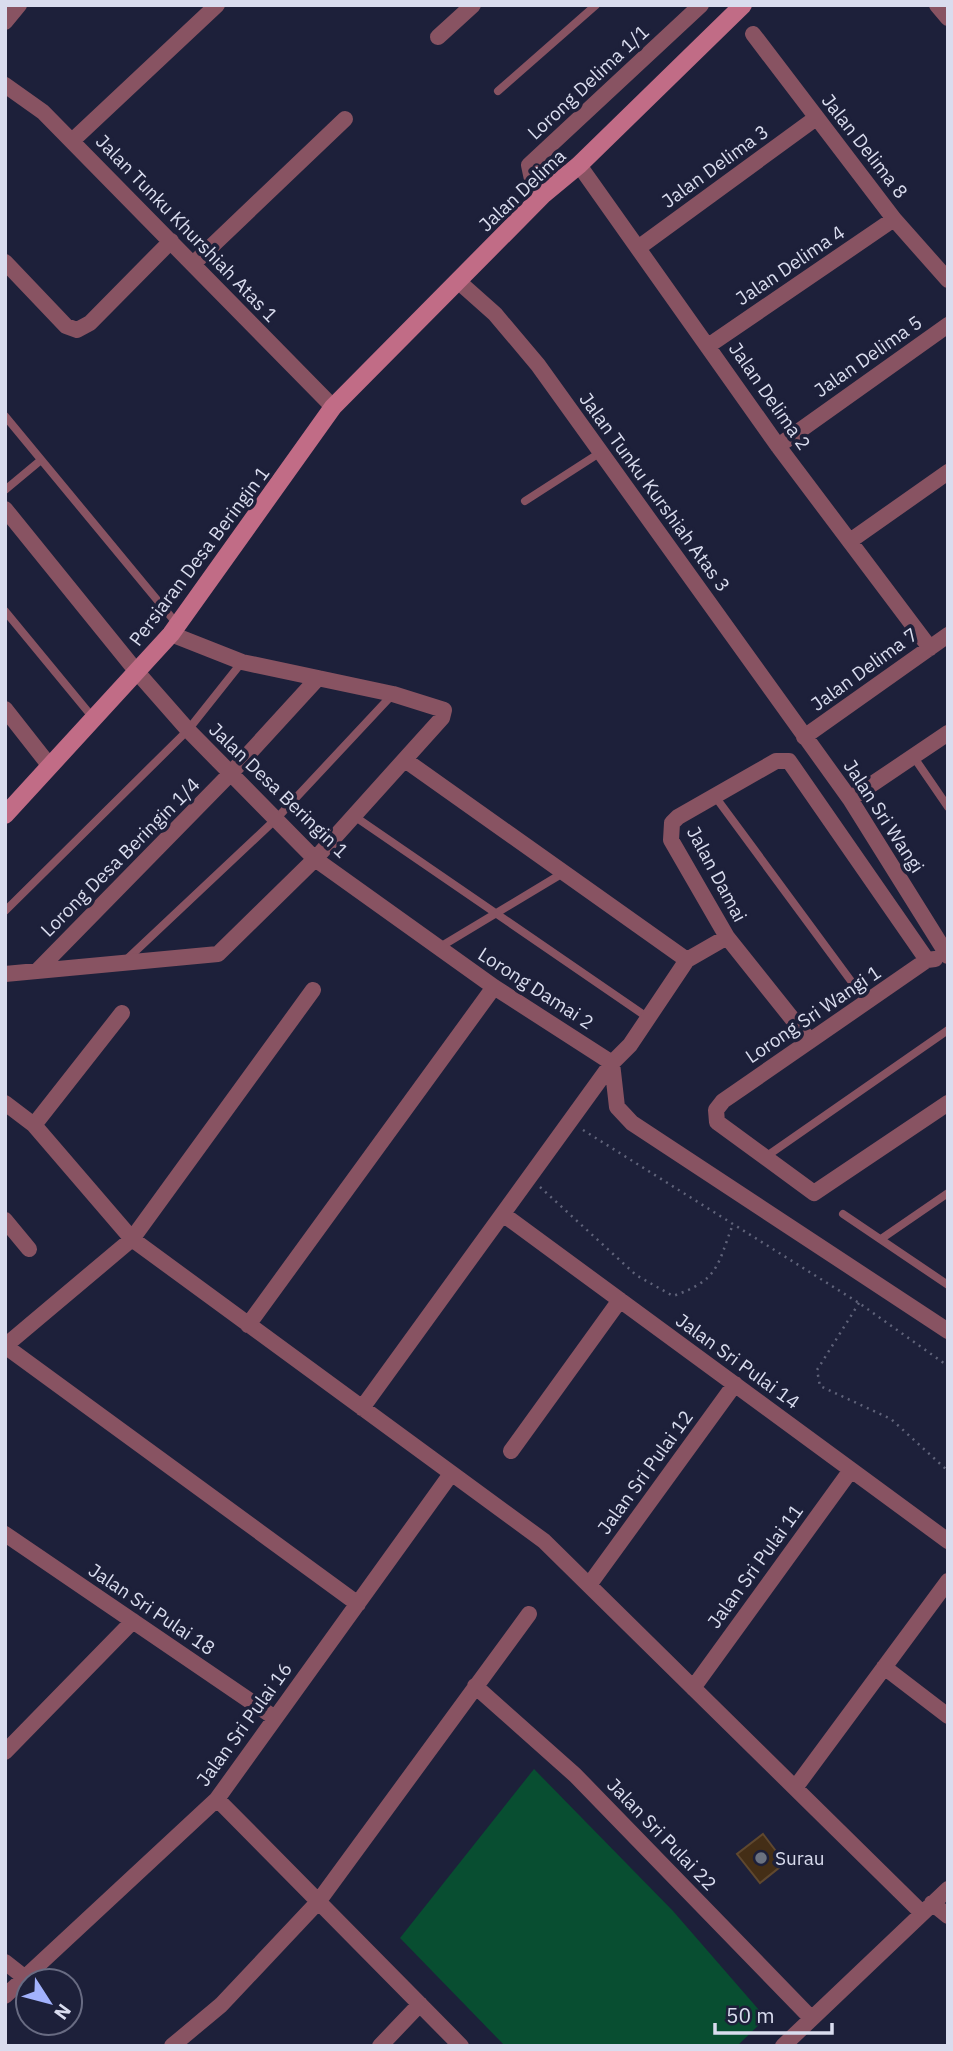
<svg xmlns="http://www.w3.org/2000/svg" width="953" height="2051" font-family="'IBM Plex Sans',sans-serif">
  <rect width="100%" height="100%" fill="#1d203a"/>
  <!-- green -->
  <path fill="#084e31" d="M534,1769l139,142 93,107 -29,28h-232l-105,-108z"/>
  <!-- building -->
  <path fill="#442e16" stroke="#5f482f" stroke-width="2" d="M763,1834l22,29 -25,20 -23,-29z"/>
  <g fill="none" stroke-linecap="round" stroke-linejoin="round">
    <!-- path -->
    <path stroke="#60637a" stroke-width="2.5" stroke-dasharray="2 5" stroke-linecap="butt" d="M583,1130l276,173 89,63
      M540,1187l96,88 37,21c46,-16 44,-30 60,-72
      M859,1303l-42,67 3,16 71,33 57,52"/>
    <!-- lane -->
    <path stroke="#885362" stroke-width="8" d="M498,91l98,-86
      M5,416l172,208
      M5,490l36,-30
      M525,501l76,-49
      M5,611l89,108
      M913,756l35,51
      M714,795l154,209
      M354,816l293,201
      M5,911l183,-181 54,-68
      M440,947l123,-74
      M125,961l152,-143 116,-124
      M764,1158l184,-128
      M843,1214l105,71
      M881,1239l67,-46"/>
    <!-- street -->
    <path stroke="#885362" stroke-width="16" d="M937,5l11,13
      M5,22l14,-17
      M753,34l141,185 54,61
      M438,37l35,-32
      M5,85l38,27 290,295
      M72,141l145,-136
      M579,165l199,281 152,202
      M544,194l-11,-10 -4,-19 172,-160
      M638,248l178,-130
      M5,262l61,64 11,4 13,-7 81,-82
      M193,264l152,-145
      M459,282l36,32 43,51 312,434 98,157
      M708,346l186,-127
      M778,446l170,-121
      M5,509l132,163 51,58 127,129 179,128 118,76 5,44 15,16 316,208
      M850,541l98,-69
      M5,709l44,56
      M804,737l144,-102
      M405,760l282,200
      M850,799l98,-66
      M935,959l-8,1 -204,141 -7,9 1,12 97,71 134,-90
      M37,971l195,-199 86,-94
      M5,974l213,-20 97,-95 127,-141 2,-8 -51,-16 -151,-32 -71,-28
      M810,1041l-83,-104 -56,-97 1,-17 6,-6 98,-56h13l138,199
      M5,1103l29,22 98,114 412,302 378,372
      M34,1125l88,-112
      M504,1215l444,326
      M5,1220l24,29
      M248,1325l246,-338
      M5,1346l127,-107 181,-249
      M5,1346l353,258
      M362,1408l250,-345 18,-18 57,-85 40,-23
      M511,1451l109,-151
      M5,1534l270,184
      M589,1585l146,-201
      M884,1667l64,49
      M475,1686l100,89 236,243
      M693,1688l158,-218
      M5,1752l128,-131
      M795,1788l153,-207
      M217,1799l244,247
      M932,1903l16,13
      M5,1962l19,15
      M5,1996l212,-197 234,-325
      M172,2046l49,-41 97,-103 211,-288
      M380,2046l40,-42
      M783,2046l165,-157"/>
    <!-- secondary -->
    <path stroke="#c16c86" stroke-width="18" d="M5,815l166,-181 162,-227 211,-213 35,-29 164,-160"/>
  </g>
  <!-- markers -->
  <circle fill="#6b7280" stroke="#1d203a" stroke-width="2.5" cx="761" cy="1858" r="7"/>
  <g text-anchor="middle" stroke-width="7" stroke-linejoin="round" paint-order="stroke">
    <!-- street labels -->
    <g font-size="19" fill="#d9dcee" stroke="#1d203a">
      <text transform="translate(588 82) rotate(-43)" y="7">Lorong Delima 1/1</text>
      <text transform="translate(865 146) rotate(52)" y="7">Jalan Delima 8</text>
      <text transform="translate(715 166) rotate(-36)" y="7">Jalan Delima 3</text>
      <text transform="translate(522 190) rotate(-43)" y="7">Jalan Delima</text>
      <text transform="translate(187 228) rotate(46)" y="7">Jalan Tunku Khurshiah Atas 1</text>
      <text transform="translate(790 265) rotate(-34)" y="7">Jalan Delima 4</text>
      <text transform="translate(868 356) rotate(-35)" y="7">Jalan Delima 5</text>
      <text transform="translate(770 396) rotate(55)" y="7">Jalan Delima 2</text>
      <text transform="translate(655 492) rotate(54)" y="7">Jalan Tunku Kurshiah Atas 3</text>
      <text transform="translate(199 556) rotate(-53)" y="7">Persiaran Desa Beringin 1</text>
      <text transform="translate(864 669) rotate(-36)" y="7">Jalan Delima 7</text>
      <text transform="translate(279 790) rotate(44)" y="7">Jalan Desa Beringin 1</text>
      <text transform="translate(884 816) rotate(57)" y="7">Jalan Sri Wangi</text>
      <text transform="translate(120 857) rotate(-45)" y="7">Lorong Desa Beringin 1/4</text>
      <text transform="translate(717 874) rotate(62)" y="7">Jalan Damai</text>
      <text transform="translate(536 988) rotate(33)" y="7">Lorong Damai 2</text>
      <text transform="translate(813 1014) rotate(-34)" y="7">Lorong Sri Wangi 1</text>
      <text transform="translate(738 1361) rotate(36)" y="7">Jalan Sri Pulai 14</text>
      <text transform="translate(645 1472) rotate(-54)" y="7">Jalan Sri Pulai 12</text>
      <text transform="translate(755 1566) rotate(-54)" y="7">Jalan Sri Pulai 11</text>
      <text transform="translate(152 1609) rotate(34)" y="7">Jalan Sri Pulai 18</text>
      <text transform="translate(244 1724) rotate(-54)" y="7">Jalan Sri Pulai 16</text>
      <text transform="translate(662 1834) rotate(46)" y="7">Jalan Sri Pulai 22</text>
    </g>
    <!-- poi labels -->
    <g font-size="19" fill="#d9dcee" stroke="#1d203a" text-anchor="start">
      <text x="775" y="1865">Surau</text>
    </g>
  </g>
  <!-- border -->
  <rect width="953" height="2051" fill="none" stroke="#d9dcee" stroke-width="14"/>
  <!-- north arrow -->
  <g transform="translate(49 2002) rotate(126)"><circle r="33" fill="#1d203a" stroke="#686b82" stroke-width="2"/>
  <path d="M0-5L12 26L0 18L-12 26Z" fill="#a2b2fd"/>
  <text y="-10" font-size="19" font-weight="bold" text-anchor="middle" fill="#d9dcee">N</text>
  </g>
  <!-- scale -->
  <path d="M715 2023v10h117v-10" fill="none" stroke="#d9dcee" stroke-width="3.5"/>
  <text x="726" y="2023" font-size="21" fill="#d9dcee" stroke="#1d203a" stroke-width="5" paint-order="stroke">50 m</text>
</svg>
